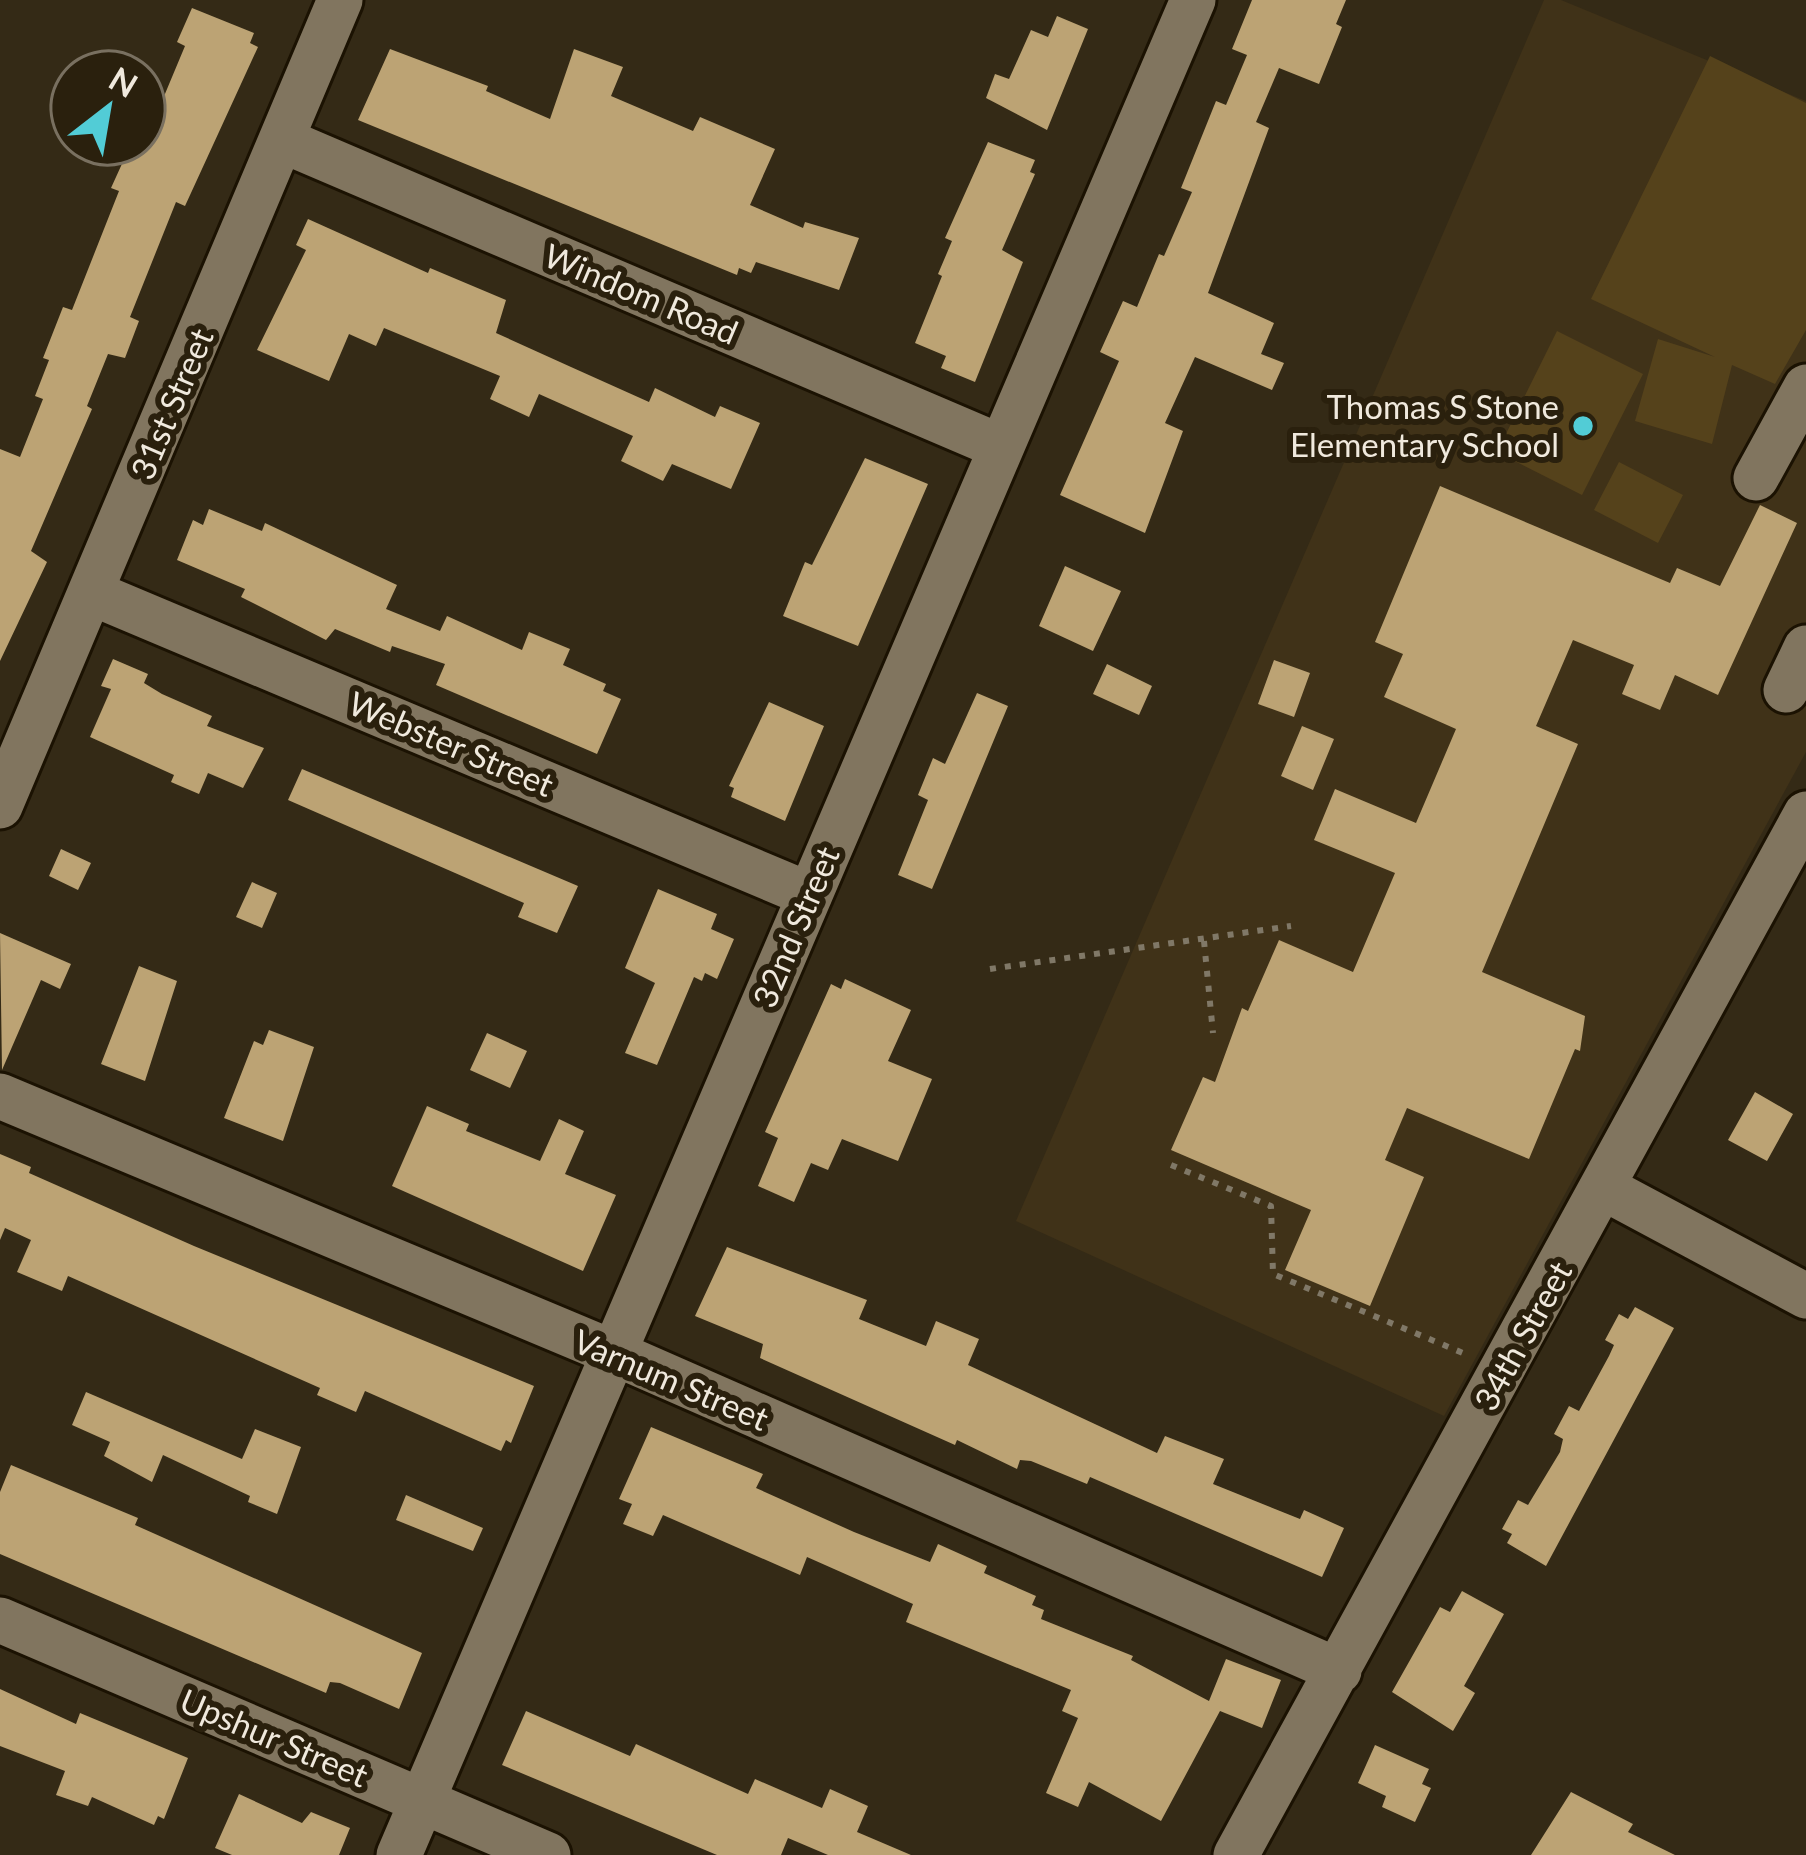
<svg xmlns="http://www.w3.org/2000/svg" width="1806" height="1855" font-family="Lato,sans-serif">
  <rect width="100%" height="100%" fill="#342a16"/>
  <!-- built -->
  <path fill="#403218" d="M1544,0h17l245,101v651l-362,664 -428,-195z"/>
  <!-- green -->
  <path fill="#55421b" d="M1710,56l96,47v227l-31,54 -43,-19 -20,79 -77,-23 23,-82 57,18 -124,-58z
    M1557,331l86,43 -61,121 -85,-43z
    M1619,462l64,33 -25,48 -64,-33z"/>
  <!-- building -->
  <path fill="#bca374" d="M1252,0h94l-10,24 6,3 -23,57 -40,-16 -23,54 13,6 -61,165 66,30 -13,31 23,9 -12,27 -77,-33 -30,66 18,8 -38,102 -85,-38 59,-134 -19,-9 23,-51 14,6 22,-53 5,2 28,-64 -11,-4 35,-87 10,4 21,-50 -15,-6z
    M192,8l62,25 -4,10 8,4 -73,159 -9,-4 -46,115 9,4 -14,37 -17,-4 -21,52 5,3 -61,142 16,11 -47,99v-212l20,8 23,-58 -8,-3 14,-36 -6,-2 20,-51 9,3 47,-119 -8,-3 20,-44h13v-18l12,-29 6,4 23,-55 -8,-4z
    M1057,16l31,13 -41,101 -61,-32 9,-24 14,5 22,-49 17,7z
    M390,49l98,37 -2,5 64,28 24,-70 49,18 -12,29 82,35 7,-14 75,32 -25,56 53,23 2,-6 54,16 -20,52 -83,-28 -5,11 -12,-5 -2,7 -379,-155z
    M988,142l47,18 -5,12 5,2 -33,76 21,12 -48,120 -34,-14 5,-12 -31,-13 27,-67 -4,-2 14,-33 -7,-3z
    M308,219l120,54 2,-5 76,32 -10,33 75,34 78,35 6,-14 60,29 5,-11 40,17 -29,66 -59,-25 -9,17 -42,-20 12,-25 -94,-42 -10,23 -39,-18 10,-23 -116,-48 -8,18 -27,-12 -20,47 -72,-31 49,-100 -10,-5z
    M865,458l63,26 -70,162 -75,-30 22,-54 7,3z
    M1440,486l230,97 7,-15 43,18 40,-81 37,18 -79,172 -43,-20 -15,35 -38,-16 12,-29 -61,-25 -37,86 42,18 -96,228 103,44 -5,35 -5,-2 -46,110 -122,-51 -22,52 39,17 -54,129 -85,-36 26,-60 -140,-60 32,-73 12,5 27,-74 6,3 31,-71 74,32 42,-99 -81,-33 21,-51 81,34 40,-94 -72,-32 19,-43 -28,-12z
    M209,509l53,22 3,-8 132,62 -11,24 54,22 7,-15 75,34 7,-18 41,17 -7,16 43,19 -3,7 18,8 -24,55 -161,-69 9,-21 -53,-18 -2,6 -55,-23 -9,11 -85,-43 4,-8 -68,-29 16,-40 10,5z
    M1065,566l56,25 -28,60 -54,-25z
    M113,659l35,15 -4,9 18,11 50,22 -5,10 57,22 -21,40 -35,-15 -9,21 -28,-12 3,-7 -84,-38 21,-48 -10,-3z
    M1274,660l36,13 -16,44 -36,-13z
    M1107,664l45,22 -13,29 -46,-21z
    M977,693l31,13 -76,183 -34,-14 30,-75 -10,-5 15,-37 12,6z
    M769,702l55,24 -39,95 -54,-24 3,-9 -5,-2z
    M1302,726l32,13 -21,51 -32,-14z
    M302,769l276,117 -21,47 -39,-16 6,-14 -236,-103z
    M61,849l30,14 -13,27 -29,-14z
    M252,882l25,11 -15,35 -26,-11z
    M658,889l59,25 -6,15 23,10 -17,40 -12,-6 -3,8 -8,-4 -37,88 -32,-12 30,-70 -30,-15z
    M0,933l71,31 -11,25 -19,-9 -39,90z
    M139,966l38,15 -32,100 -44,-17z
    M845,979l66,31 -23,51 44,18 -34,82 -56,-22 -14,31 -17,-7 -17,39 -36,-16 20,-48 -13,-6 66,-148 10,5z
    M269,1030l45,17 -31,94 -59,-23 30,-77 9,4z
    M487,1033l40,18 -17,37 -40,-18z
    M1755,1092l38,22 -26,47 -39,-21z
    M427,1106l42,18 -3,7 74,30 19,-42 25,12 -19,43 51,21 -33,76 -191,-85z
    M0,1154l31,13 -2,6 165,73 340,140 -23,57 -5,-3 -5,11 -136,-60 -9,21 -39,-17 3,-7 -252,-112 -6,15 -45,-19 14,-32 -26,-12 -5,12z
    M727,1247l140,53 -8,19 67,27 10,-25 43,18 -11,26 189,88 8,-17 59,23 -11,25 87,35 4,-9 40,18 -22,49 -232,-100 -3,7 -56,-23 -11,-1 -3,9 -60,-29 -2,5 -195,-87 3,-14 -68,-28z
    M1635,1307l39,21 -128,238 -39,-23 5,-9 -10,-5 16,-29 10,5 32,-53 3,-13 -9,-5 15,-28 10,5 30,-55 5,-11 -9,-5 14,-26 9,5z
    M86,1392l156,67 13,-30 46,18 -24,67 -29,-12 2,-6 -87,-41 -11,27 -48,-26 6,-14 -38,-17z
    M651,1427l112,47 -7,14 98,44 76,30 8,-18 49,22 -3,7 52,23 -4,9 12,5 -3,9 92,37 -2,4 78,41 17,-42 55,21 -19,48 -42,-17 -59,110 -72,-39 -11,25 -32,-14 32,-75 -16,-7 9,-21 -165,-68 7,-18 -106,-47 -7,18 -137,-60 -10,21 -30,-12 9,-20 -13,-5z
    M11,1465l127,53 -3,7 287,128 -23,56 -59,-26 -10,-1 -4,11 -326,-139v-62z
    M406,1495l77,33 -10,23 -77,-31z
    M1462,1591l42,23 -40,72 11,7 -22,38 -61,-39 48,-85 10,5z
    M0,1689l76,35 4,-11 108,45 -24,61 -6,-3 -4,9 -62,-28 -4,9 -32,-11 9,-24 -65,-25z
    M526,1711l104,45 6,-12 112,50 7,-15 67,29 8,-19 38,17 -11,26 54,23h-83l-40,-17 -7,17h-64l-215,-90z
    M1375,1745l54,24 -7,15 9,4 -16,34 -33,-15 4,-11 -28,-13z
    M1571,1792l62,32 -5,8 47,23h-144z
    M239,1794l63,29 9,-11 39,16 -11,27h-107l-17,-7z"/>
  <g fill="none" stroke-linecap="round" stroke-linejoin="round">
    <defs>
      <path id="minor" d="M282,140l719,307
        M1756,478l50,-91
        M92,593l718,302
        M1786,690l20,-42
        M0,806l340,-806
        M0,1096l614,257 725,318
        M1604,1188l202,108
        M0,1620l548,235
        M399,1855l794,-1855
        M1236,1855l570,-1041"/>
    </defs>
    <!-- minor casing -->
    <use href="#minor" stroke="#1b1202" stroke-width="51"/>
    <!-- path -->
    <path stroke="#807867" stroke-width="6" stroke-dasharray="6 9" stroke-linecap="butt" d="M1204,941l9,92
      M990,969l301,-43
      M1171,1165l100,41 2,68 190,79"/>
    <!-- minor -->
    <use href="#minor" stroke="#81755f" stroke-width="45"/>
  </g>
  <!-- markers -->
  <circle fill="#52ccd6" stroke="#2a200d" stroke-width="4.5" cx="1583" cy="426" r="12"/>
  <g text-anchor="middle" stroke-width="12" stroke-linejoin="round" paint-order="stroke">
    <!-- street labels -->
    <g font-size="33" fill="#f0e9dd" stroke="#2a200d">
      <text transform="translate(641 294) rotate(23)" y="12">Windom Road</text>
      <text transform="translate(172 404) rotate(-67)" y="12">31st Street</text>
      <text transform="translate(451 744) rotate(23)" y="12">Webster Street</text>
      <text transform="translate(796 927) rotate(-67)" y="12">32nd Street</text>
      <text transform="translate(1523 1336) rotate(-61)" y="12">34th Street</text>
      <text transform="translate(671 1380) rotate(23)" y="12">Varnum Street</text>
      <text transform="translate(274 1738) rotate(23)" y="12">Upshur Street</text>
    </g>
    <!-- poi labels -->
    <g font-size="33" fill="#f0e9dd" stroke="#2a200d" text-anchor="end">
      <text x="1559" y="419">Thomas S Stone<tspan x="1559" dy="38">Elementary School</tspan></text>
    </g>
  </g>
  <!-- north arrow -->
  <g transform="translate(108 108) rotate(31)"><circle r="57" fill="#2a200d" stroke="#797060" stroke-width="3"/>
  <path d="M0-9L21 45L0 30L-21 45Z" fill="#52ccd6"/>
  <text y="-18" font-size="33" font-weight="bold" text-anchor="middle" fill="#f0e9dd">N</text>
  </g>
</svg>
